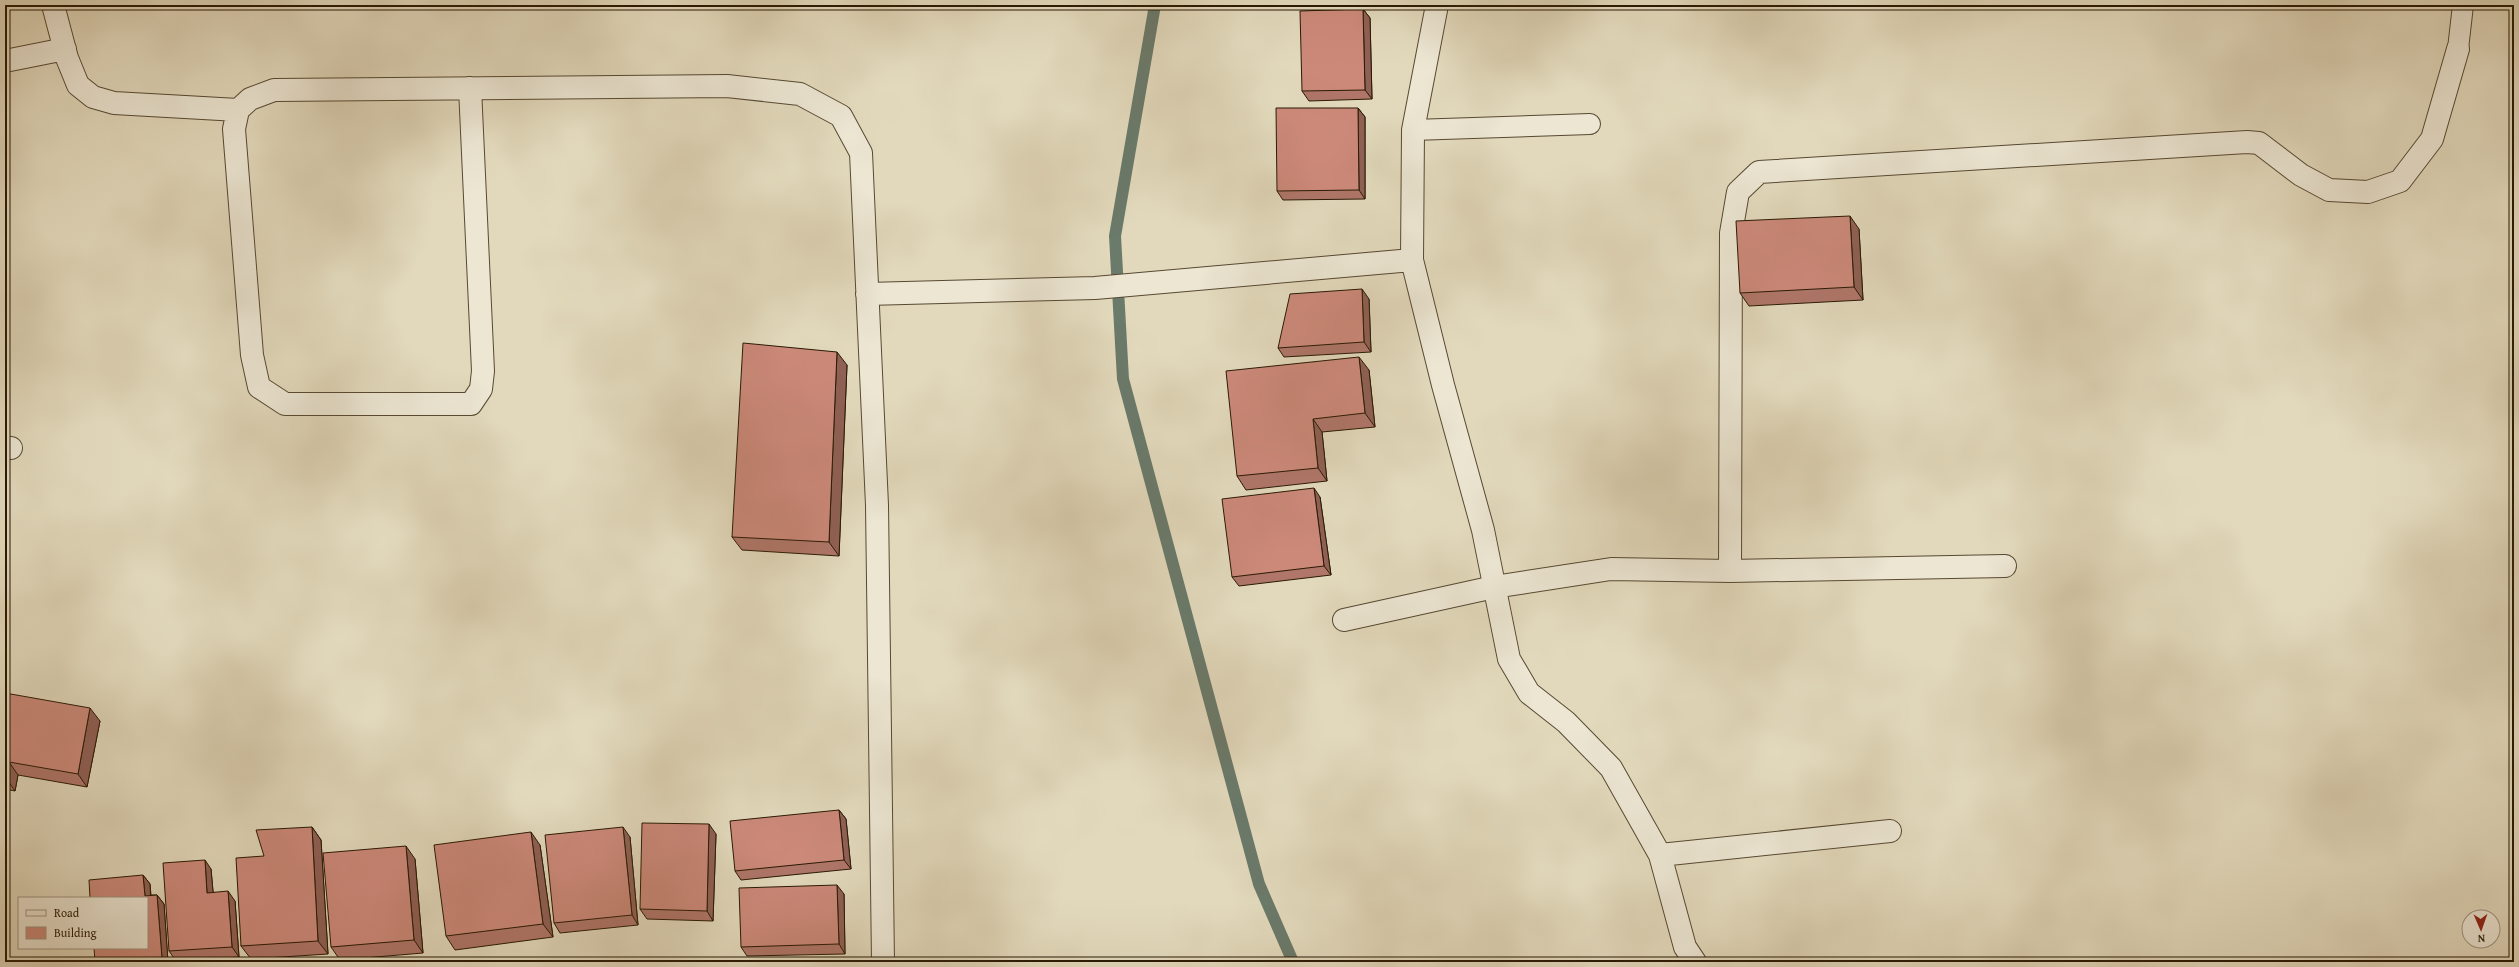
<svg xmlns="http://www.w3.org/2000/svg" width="2519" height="967" font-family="'Gentium Book Plus',serif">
  <rect width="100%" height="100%" fill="#e2d9bc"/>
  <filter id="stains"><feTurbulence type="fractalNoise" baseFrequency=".005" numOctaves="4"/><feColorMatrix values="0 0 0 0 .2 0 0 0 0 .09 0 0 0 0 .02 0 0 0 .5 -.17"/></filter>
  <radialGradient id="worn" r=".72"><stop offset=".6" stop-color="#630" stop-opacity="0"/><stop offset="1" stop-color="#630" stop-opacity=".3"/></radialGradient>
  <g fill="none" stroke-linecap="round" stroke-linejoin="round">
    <!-- stream -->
    <path stroke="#6a7a6b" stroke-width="12" d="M1155,5l-40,231 8,143 136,505 34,78"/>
    <defs>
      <path id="lane" d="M2458,49l5,-44
        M1413,130l177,-6"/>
      <path id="street" d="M53,5l14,53 11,27 15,12 21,6 124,7
        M1437,5l-24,125 -1,130 31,125 40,145 26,129 20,34 37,29 45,46 49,87 25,92 10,15
        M5,61l60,-12
        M470,88l13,283 -2,18 -10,15h-186l-26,-17 -7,-32 -18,-226 4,-19 12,-11 24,-9 453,-4 73,8 41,22 20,37 16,352 6,457
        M867,294l228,-6 317,-28
        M5,447l6,1
        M1730,571l275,-5
        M1344,620l150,-33 117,-18 119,2 1,-338 7,-41 21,-20 488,-30 12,1 42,32 28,15 39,2 32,-11 32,-42 26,-90
        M1660,855l230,-24"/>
    </defs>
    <!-- lane casing -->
    <use href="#lane" stroke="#574932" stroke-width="22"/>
    <!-- street casing -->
    <use href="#street" stroke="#574932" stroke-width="24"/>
    <!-- lane -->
    <use href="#lane" stroke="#ece6d3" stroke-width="20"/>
    <!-- street -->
    <use href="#street" stroke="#ece6d3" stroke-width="22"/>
  </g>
  <!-- wall -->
  <path fill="#af7669" stroke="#291904" d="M1363,9l7,9 2,81 -63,2 -7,-10z
    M1358,108l7,9v82l-82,1 -6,-9z
    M1859,229l4,71 -114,6 -9,-13z
    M1369,299l2,53 -87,5 -6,-9z
    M847,365l-8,191 -97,-6 -10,-13z
    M1369,370l6,57 -53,5 5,49 -81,9 -9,-14z
    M1320,497l11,78 -92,11 -7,-9z
    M5,693l95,28 -13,66 -69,-12 -3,16 -10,-2z
    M839,810l7,9 5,50 -110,11 -6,-9z
    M312,827l9,13 7,114 -77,5 -10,-13 23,-90z
    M716,834l-3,87 -66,-2 -7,-10z
    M630,837l8,88 -78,8 -6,-10z
    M540,845l13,92 -98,13 -9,-14z
    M415,859l8,94 -83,7 -9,-13z
    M211,869l2,23 22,9 4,56 -63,4 -7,-10z
    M143,875l7,9 1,11h6l7,9 4,58h-73z
    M844,894l1,60 -98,2 -6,-9z"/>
  <!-- shaded-wall -->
  <path fill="#8f6055" stroke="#291904" d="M1363,9l7,9 2,81 -7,-9z
    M1358,108l7,9v82l-6,-9z
    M1850,216l9,13 4,71 -9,-13z
    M1362,289l7,10 2,53 -7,-10z
    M837,352l10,13 -8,191 -10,-14z
    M1359,357l10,13 6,57 -10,-14z
    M1313,419l9,13 5,49 -9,-13z
    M1314,488l6,9 11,78 -7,-9z
    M90,708l10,13 -13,66 -9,-13z
    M9,762l9,13 -3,16 -9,-13z
    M839,810l7,9 5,50 -7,-9z
    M709,824l7,10 -3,87 -6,-10z
    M312,827l9,13 7,114 -10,-13z
    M623,827l7,10 8,88 -6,-10z
    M531,832l9,13 13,92 -10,-13z
    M406,846l9,13 8,94 -9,-13z
    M205,860l6,9 3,33 -7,-9z
    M143,875l7,9 1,21 -6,-9z
    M837,885l7,9 1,60 -6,-10z
    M228,891l7,10 4,56 -7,-10z
    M157,895l7,9 4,58h-3l-3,-4z"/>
  <!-- building -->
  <path fill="#cc897a" stroke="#291904" d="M1363,9l2,81 -63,1 -2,-80z
    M1276,108h82l1,82 -82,1z
    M1850,216l4,71 -114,6 -4,-72z
    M1362,289l2,53 -86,6 12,-54z
    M743,343l94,9 -8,190 -97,-5z
    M1359,357l6,56 -52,6 5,49 -81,8 -11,-105z
    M1314,488l10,78 -92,11 -10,-78z
    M5,693l85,15 -12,66 -69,-12 -3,16h-1z
    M839,810l5,50 -109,11 -5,-50z
    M642,823l67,1 -2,87 -67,-2z
    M312,827l6,114 -77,5 -5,-88 28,-2 -8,-26z
    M623,827l9,88 -78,8 -9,-88z
    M531,832l12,92 -97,12 -12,-91z
    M406,846l8,94 -83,7 -8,-94z
    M205,860l2,33 21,-2 4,56 -63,4 -6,-88z
    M143,875l2,21 12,-1 5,63 -56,4h-11l-1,-14h53v-50h-57l-1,-18z
    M837,885l2,59 -98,3 -2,-59z
    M742,959l92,3h-92z"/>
  <!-- margin -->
  <rect width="2519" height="967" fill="none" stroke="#e2d9bc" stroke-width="20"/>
  <rect x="6" y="6" width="2507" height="955" fill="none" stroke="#291904" stroke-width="2"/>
  <rect x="10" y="10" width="2499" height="947" fill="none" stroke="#291904"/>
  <!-- legend -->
  <rect x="18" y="897" width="130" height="52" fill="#ece6d3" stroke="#9e9480"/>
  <rect x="26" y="910" width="20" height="6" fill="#ece6d3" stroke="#9e9480"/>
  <text x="54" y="917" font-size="12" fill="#291904">Road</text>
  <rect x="26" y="927" width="20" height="12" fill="#cc897a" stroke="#9e9480"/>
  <text x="54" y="937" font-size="12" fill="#291904">Building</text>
  <!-- north arrow -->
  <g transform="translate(2481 929) rotate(178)"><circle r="19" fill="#ece6d3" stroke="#9e9480"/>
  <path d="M0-3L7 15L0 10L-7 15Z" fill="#8f2418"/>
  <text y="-6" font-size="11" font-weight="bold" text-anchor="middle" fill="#291904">N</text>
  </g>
  <rect width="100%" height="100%" filter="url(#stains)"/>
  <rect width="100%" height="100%" fill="url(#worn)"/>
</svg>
